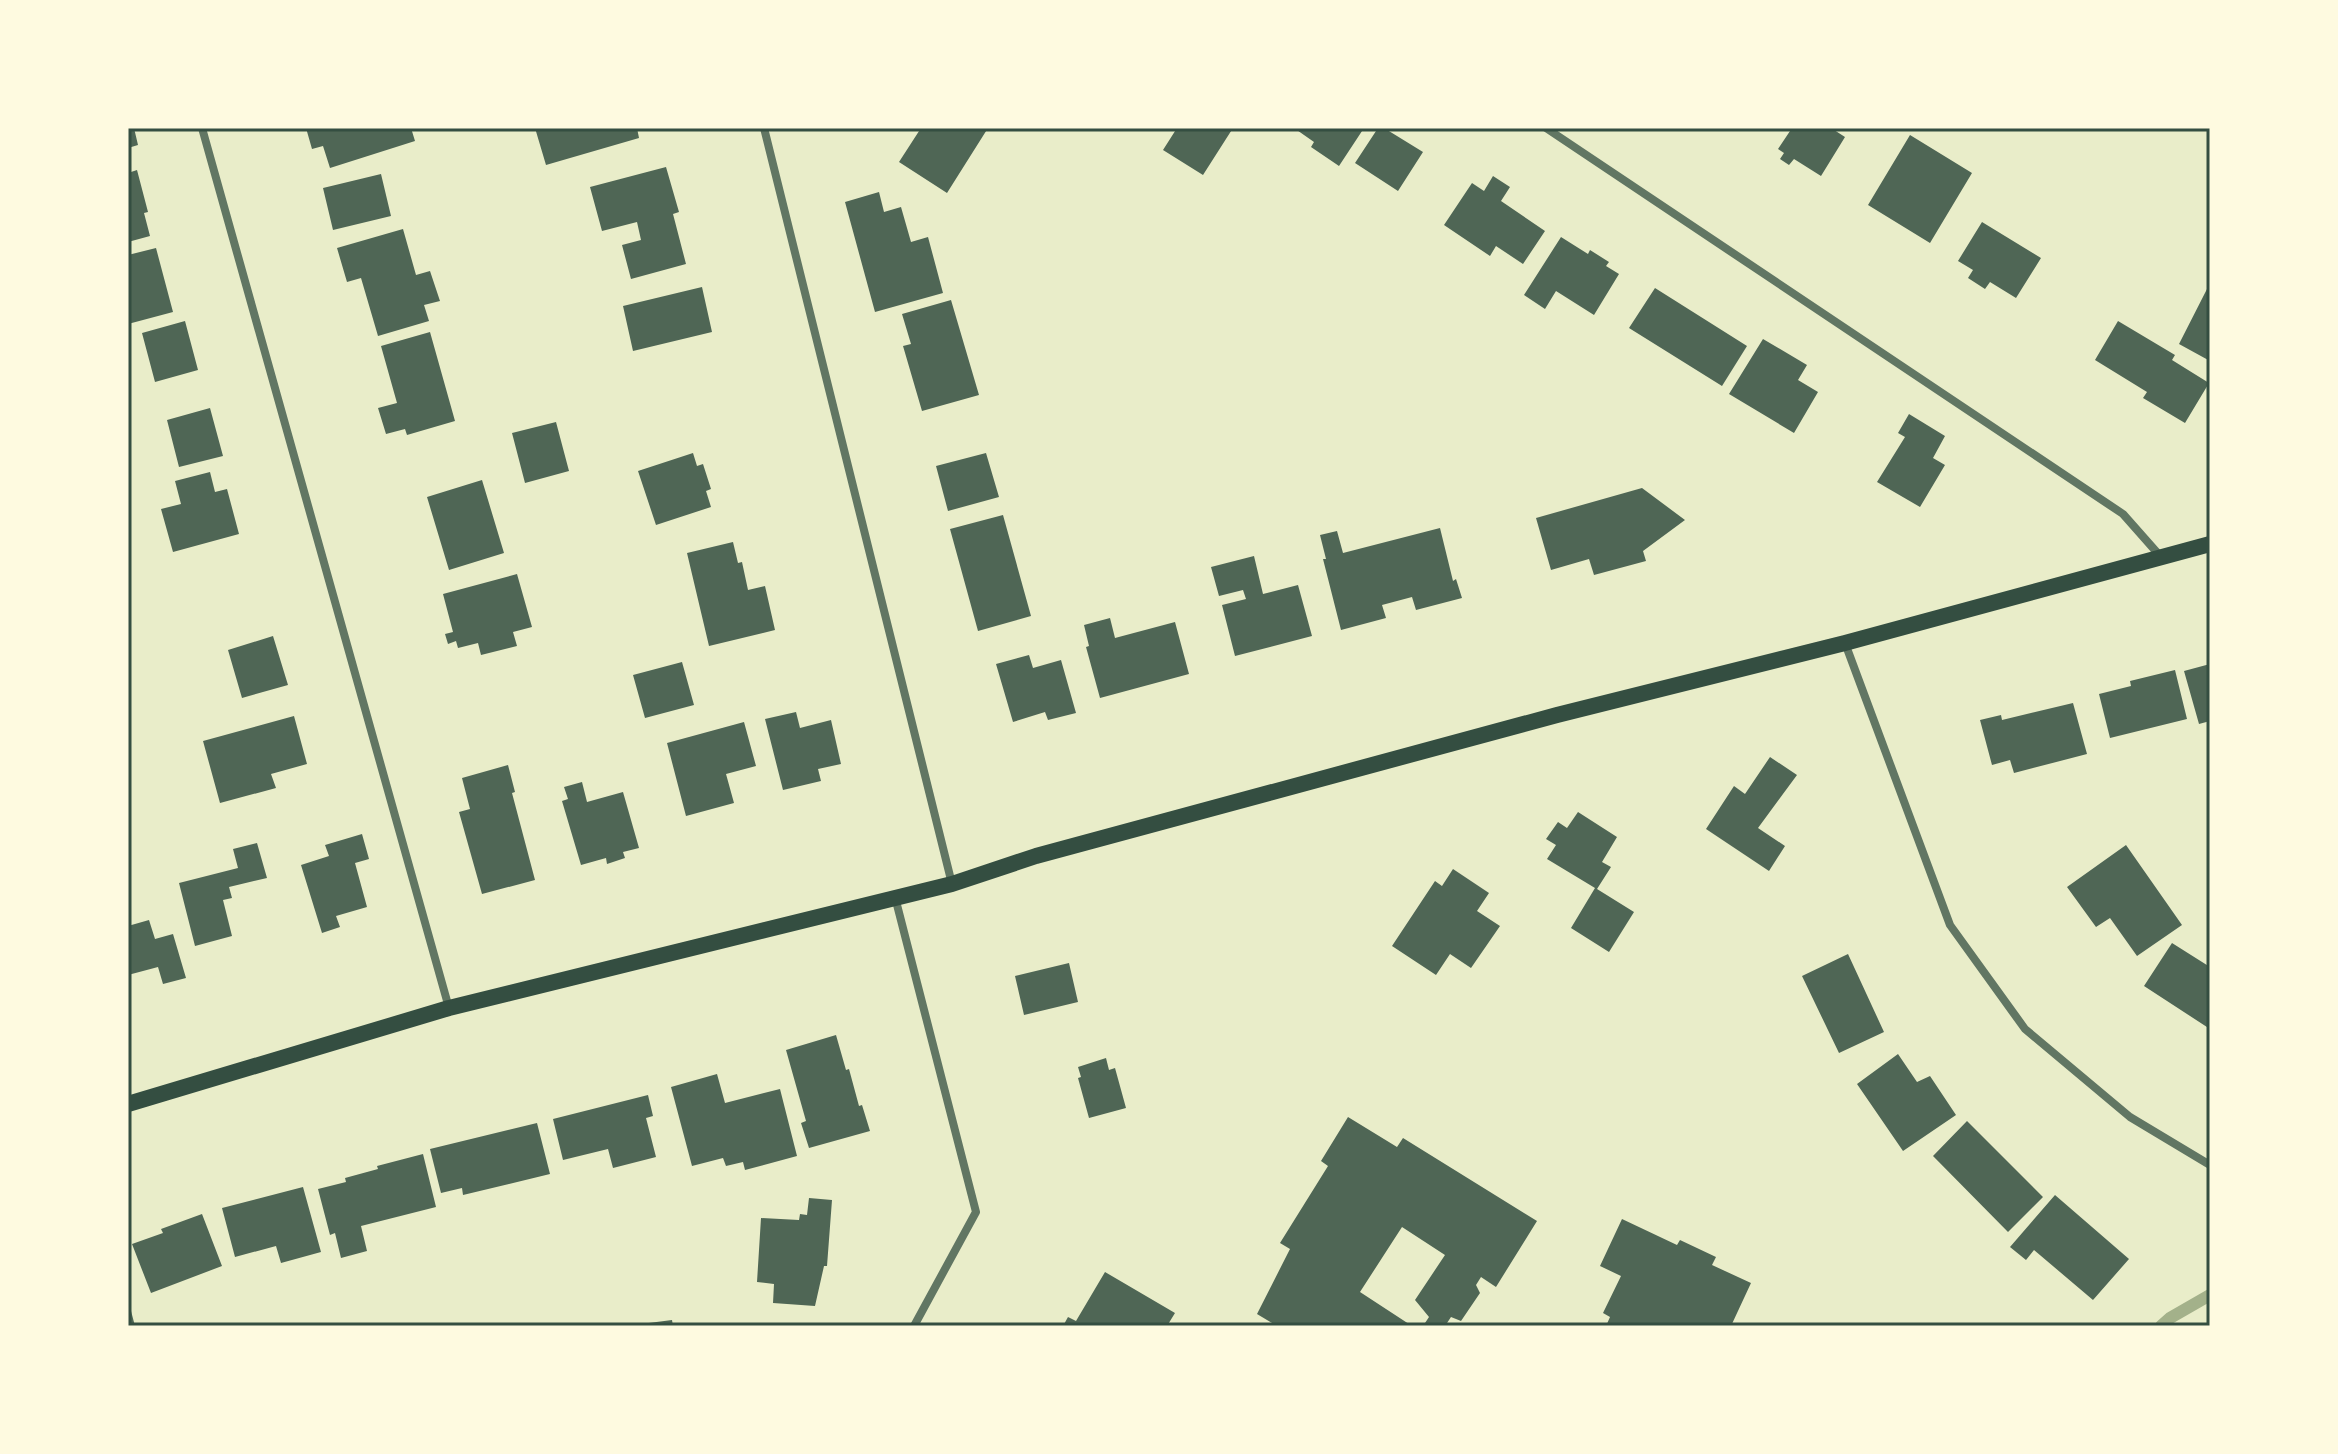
<svg xmlns="http://www.w3.org/2000/svg" width="2338" height="1454" font-family="'Source Sans 3',sans-serif">
  <rect width="100%" height="100%" fill="#e9edc9"/>
  <g fill="none" stroke-linecap="round" stroke-linejoin="round">
    <!-- stream -->
    <path stroke="#a3b18a" stroke-width="12" d="M2161,1326l9,-8 40,-23"/>
  </g>
  <!-- building -->
  <path fill="#4f6655" d="M128,128h6l4,17 -10,3z
    M306,128h105l4,13 -85,27 -7,-22 -11,3z
    M535,128h102l2,10 -93,27z
    M921,128h67l-41,65 -48,-31z
    M1177,128h56l-30,47 -40,-25z
    M1294,128h70l-25,38 -28,-19 3,-5z
    M1378,128h6l39,24 -25,39 -43,-28z
    M1792,128h39l14,9 -24,39 -27,-17 -5,6 -9,-6 4,-6 -6,-4z
    M1910,135l62,38 -42,70 -62,-38z
    M666,167l13,45 -6,2 13,50 -55,15 -9,-34 19,-5 -4,-18 -35,9 -12,-44z
    M137,170l11,42 -4,1 6,23 -22,6v-69z
    M381,174l10,42 -58,14 -10,-42z
    M1493,176l17,11 -9,14 44,30 -22,33 -27,-18 -6,10 -46,-31 28,-42 12,8z
    M879,192l5,20 17,-5 10,35 17,-5 15,56 -68,19 -30,-110z
    M1982,222l59,36 -25,40 -26,-16 -5,7 -17,-11 5,-8 -15,-9z
    M403,229l13,46 14,-4 10,30 -16,4 5,16 -51,15 -17,-58 -14,4 -10,-34z
    M1561,237l27,17 2,-4 19,12 -3,4 13,8 -25,41 -38,-24 -11,18 -21,-14z
    M156,248l17,64 -45,12v-69z
    M702,287l10,45 -79,19 -10,-45z
    M1655,288l92,58 -25,40 -93,-58z
    M2207,289l3,2v70l-31,-17z
    M951,300l28,95 -57,16 -19,-65 8,-2 -9,-30z
    M185,321l13,49 -43,12 -13,-49z
    M2118,321l57,34 -3,5 37,23 -24,40 -42,-25 4,-6 -52,-32z
    M430,332l25,89 -48,14 -2,-6 -19,5 -8,-26 19,-5 -16,-57z
    M1763,339l44,26 -9,15 20,12 -24,41 -65,-39z
    M210,408l13,48 -44,11 -12,-47z
    M1909,414l36,22 -12,22 12,7 -25,42 -43,-25 28,-45 -7,-4z
    M556,422l13,49 -44,12 -13,-50z
    M693,453l4,13 6,-2 8,25 -5,2 5,16 -55,18 -18,-54z
    M986,453l13,44 -51,14 -12,-45z
    M210,472l5,20 12,-3 12,45 -66,18 -12,-43 20,-5 -6,-23z
    M482,480l22,73 -55,17 -22,-73z
    M1642,488l43,32 -42,31 3,10 -52,14 -5,-16 -38,11 -15,-52z
    M1003,515l28,101 -53,15 -28,-102z
    M1440,528l13,53 3,-2 6,19 -46,12 -4,-13 -30,8 4,13 -45,12 -18,-71h3l-6,-24 17,-4 6,22z
    M733,542l5,21 4,-1 6,28 17,-4 10,44 -66,16 -22,-93z
    M1254,556l9,38 35,-9 14,51 -77,20 -13,-51 24,-6 -3,-9 -24,6 -8,-29z
    M517,574l15,53 -19,5 4,14 -36,9 -3,-12 -20,5 -2,-7 -8,3 -3,-10 8,-2 -10,-38z
    M1110,618l5,20 60,-16 14,52 -89,24 -14,-51 3,-1 -5,-21z
    M273,636l15,49 -46,13 -14,-48z
    M1029,655l4,13 28,-8 15,53 -28,7 -3,-8 -32,10 -17,-58z
    M682,662l12,43 -49,13 -12,-43z
    M2210,664v57l-11,3 -15,-53z
    M2175,670l12,49 -77,19 -11,-44 32,-8 -1,-5z
    M2073,703l14,51 -73,19 -4,-13 -18,5 -12,-45 21,-5 1,5z
    M796,712l4,16 31,-8 10,44 -23,5 3,12 -38,9 -18,-71z
    M294,716l13,48 -36,10 5,14 -56,15 -17,-62z
    M744,722l12,44 -30,8 8,29 -48,13 -19,-73z
    M1770,757l27,18 -39,53 27,18 -16,25 -63,-42 28,-43 11,8z
    M508,765l7,27 -3,1 23,87 -53,14 -23,-82 11,-3 -8,-31z
    M582,782l5,20 36,-10 16,56 -16,4 2,6 -18,6 -1,-6 -25,7 -19,-64 6,-2 -4,-12z
    M1578,812l39,25 -15,25 9,5 -14,22 37,23 -25,40 -38,-24 24,-40 -48,-29 9,-14 -10,-6 12,-17 9,6z
    M362,834l7,25 -14,4 12,44 -31,9 4,11 -18,6 -21,-68 28,-9 -4,-11z
    M257,843l10,35 -38,9 3,11 -9,2 9,36 -37,10 -16,-63 59,-15 -5,-19z
    M2126,845l56,80 -45,31 -27,-38 -14,9 -29,-40z
    M1453,869l36,24 -12,18 23,15 -29,42 -21,-14 -14,21 -44,-29 43,-65 7,5z
    M149,920l6,19 18,-5 13,44 -23,6 -5,-17 -30,8v-49z
    M2172,943l38,24v62l-66,-43z
    M1848,954l36,78 -45,21 -37,-77z
    M1069,963l9,39 -54,13 -9,-39z
    M836,1035l10,35 3,-1 10,37 3,-1 8,26 -61,17 -8,-25 5,-2 -20,-71z
    M1898,1054l19,28 13,-6 26,39 -53,36 -46,-67z
    M1106,1058l3,12 6,-2 11,40 -37,10 -11,-40 3,-1 -3,-10z
    M717,1074l8,29 55,-14 17,67 -52,14 -2,-8 -17,4 -3,-8 -31,8 -21,-79z
    M648,1095l5,21 -7,2 10,39 -43,11 -5,-19 -45,11 -10,-41z
    M1348,1117l49,30 6,-9 134,83 -41,66 -15,-10 -5,8 4,8 -19,28 -10,-4 -6,9 -7,-3 -2,3h-13l6,-9 -14,-17 30,-45 -43,-28 -42,65 52,34h-135l-20,-12 33,-65 -10,-6 48,-77 -7,-5z
    M1967,1121l76,76 -35,35 -75,-76z
    M537,1123l13,51 -87,21 -1,-7 -21,5 -11,-44z
    M423,1154l13,53 -75,19 6,25 -26,7 -6,-25 -5,2 -12,-46 28,-7 -1,-4 33,-9 -1,-3z
    M303,1187l18,65 -40,11 -5,-17 -41,11 -13,-49z
    M2055,1195l74,64 -36,41 -59,-50 -8,10 -16,-13z
    M809,1198l23,2 -5,66h-3l-9,40 -42,-3 1,-19 -17,-2 4,-64 38,2 1,-6 7,1z
    M202,1214l20,52 -71,27 -19,-49 31,-11 -2,-4z
    M1622,1219l55,26 3,-5 36,17 -4,8 39,18 -20,43h-125l4,-9 -7,-4 18,-37 -21,-10z
    M1105,1272l70,41 -8,13h-104l5,-9 8,4z
    M131,1311l4,15h-7v-14z
    M672,1320l1,6h-32v-2z"/>
  <g fill="none" stroke-linecap="round" stroke-linejoin="round">
    <!-- minor -->
    <path stroke="#617663" stroke-width="8" d="M202,128l247,880
      M764,128l188,756
      M1546,128l577,386 38,43
      M1845,643l105,282 75,104 105,88 80,48
      M895,897l81,315 -62,114"/>
    <!-- secondary -->
    <path stroke="#344e41" stroke-width="16" d="M128,1104l321,-96 503,-124 84,-28 521,-141 288,-72 365,-99"/>
  </g>
  <!-- border -->
  <rect width="2338" height="1454" fill="none" stroke="#fefae0" stroke-width="260"/>
  <rect x="130" y="130" width="2078" height="1194" fill="none" stroke="#344e41" stroke-width="3"/>
</svg>
